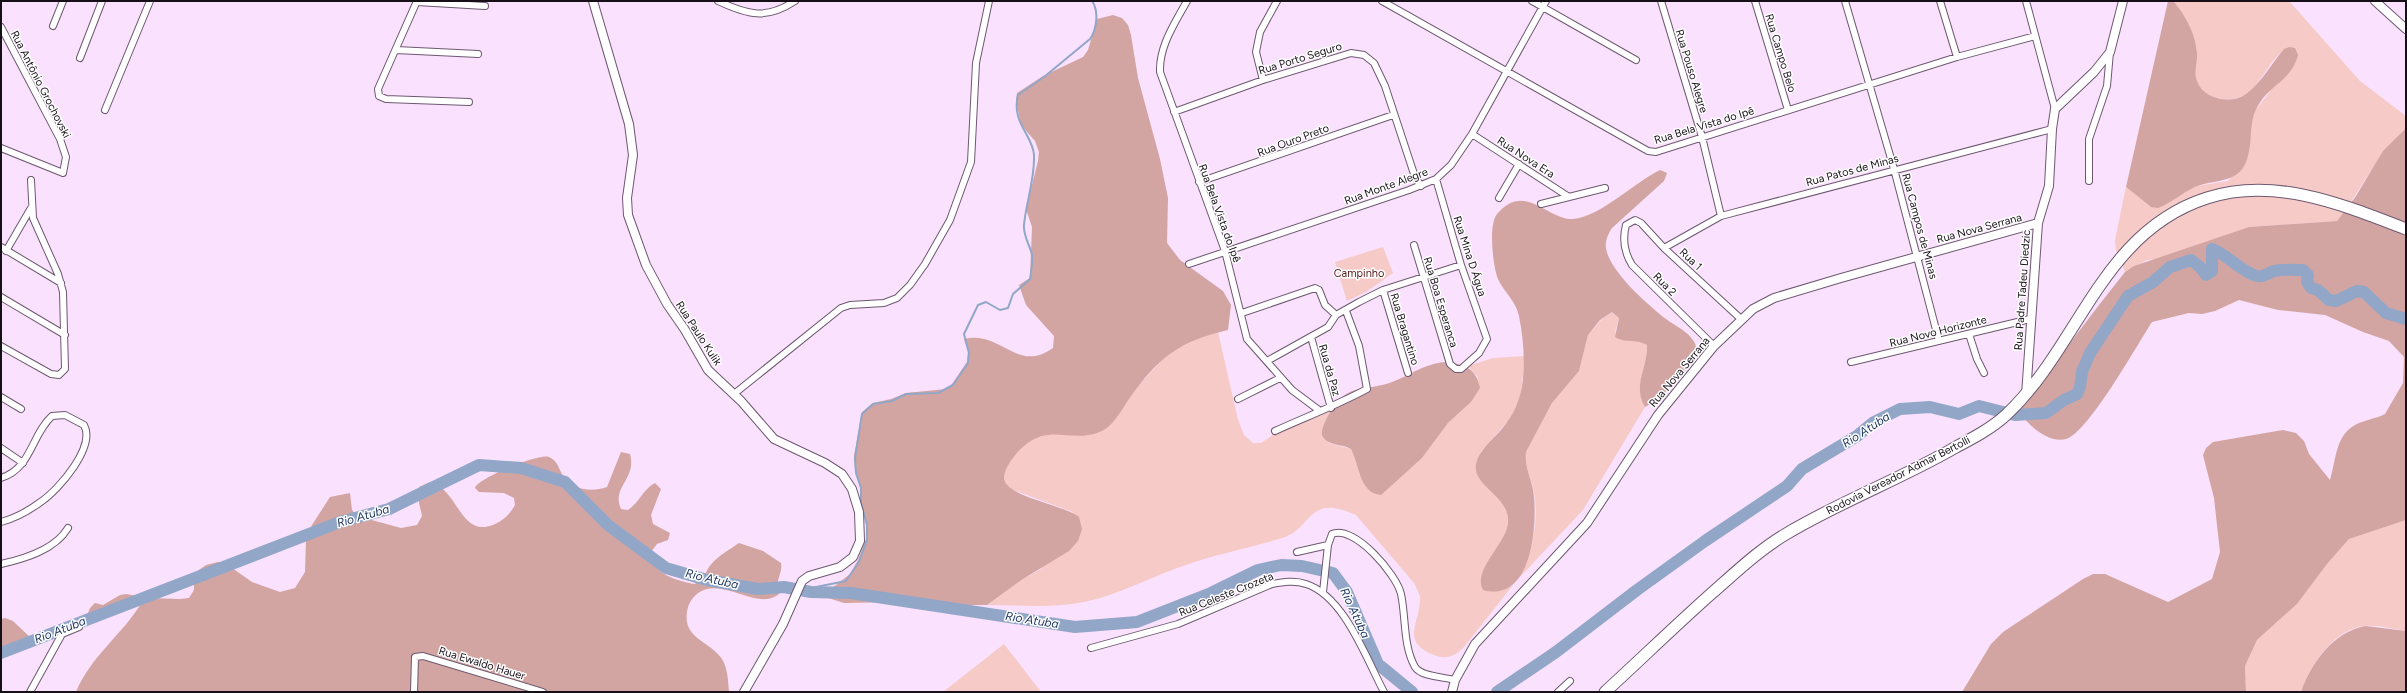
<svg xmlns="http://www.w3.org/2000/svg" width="2407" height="693" font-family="Figtree,sans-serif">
  <rect width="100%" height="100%" fill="#fae1fd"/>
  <!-- green -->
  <path fill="#f5cac7" d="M2173,1h116l71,80 46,35v12c-29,27 -45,62 -69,93l-88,6 -92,32 -10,1 -22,12 -9,-22 -1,-10 11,-53 25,20 46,-21 31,-5 20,-25 2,-28 4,-16 15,-19 20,-46c-19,10 -26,35 -43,47 -18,12 -49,3 -51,-20 -1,-11 4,-21 0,-33 -4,-14 -12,-29 -22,-40z
    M1383,247l10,26 -27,19 -19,9 -12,-39z
    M1612,312l7,6 -4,14 6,8h17l9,5c1,20 -14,42 -2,62l-62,103 -64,68c14,-26 21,-61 14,-90 -3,-13 -9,-23 -7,-36l26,-49 27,-32 9,-36 13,-15z
    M1218,332l20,88 6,15 9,8h8l29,-19 42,-15 -3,34 22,6 5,8 4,17 46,-2 16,-14 26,-35 23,-21 7,-25 -10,-11 25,-8 32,-2 -5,45 -11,19 -28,31 -4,23c7,11 17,18 25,28 18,24 -10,51 -20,73l22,14 9,-4 -49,62c-9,9 -17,13 -30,8 -35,-14 -13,-32 -14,-58 -1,-4 -4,-10 -6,-14l-58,-68c-50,-22 -42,13 -74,23 -33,10 -66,16 -99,28 -35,12 -68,31 -105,37 -30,5 -61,2 -91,2l36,-26 18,-10 32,-57 -60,-22c-4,-3 -9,-7 -9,-12 0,-18 22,-39 38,-43 11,-3 23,-1 35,0l62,-50 24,-26 15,-12 14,-8z
    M2406,520v111c-13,-2 -27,-6 -40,-5 -32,2 -56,39 -65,66h-55l-1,-26 12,-26 40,-36 30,-40 22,-25z
    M1004,644l37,48h-98z"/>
  <!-- forest -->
  <path fill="#d3a5a2" d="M2168,1h5c12,13 23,34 24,52 1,10 -4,18 0,28 6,18 34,24 49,13 16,-12 25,-30 38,-45l5,-2 6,1 3,7c-7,26 -26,28 -39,49 -11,17 -6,34 -11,52 -7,29 -32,22 -53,31 -13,6 -24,16 -37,21l-7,-1 -25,-20z
    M1113,15l9,3 6,7 3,10 7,43 22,81 8,39 -1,45 13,17 43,31 8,14 -3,25c-49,11 -70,28 -99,69 -7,10 -15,26 -27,32 -34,15 -54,-13 -86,23 -5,6 -12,16 -12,24 1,19 61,27 75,39l3,12 -4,12 -9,10 -46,28 -36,26h-28l-57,-3 -58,1 -22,-7 28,-22 8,-14 8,-21v-16l-6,-22v-15l-5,-15 -1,-15 8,-44 11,-9 18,-4 15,-6 40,-4 6,-5 15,-22 1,-11 -4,-12c37,-9 53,35 89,9l1,-12 -28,-31 -7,-20 11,-7 2,-51 -6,-18 12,-48 1,-9 -4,-11 -14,-16 -5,-25 1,-7 26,-17 40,-19 5,-7 9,-31z
    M2406,128v392l-57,19 -22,25 -30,40 -40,36 -12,26 1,26h-284l29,-48 12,-12 80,-53 10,-5h12l63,28 44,-23 8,-27 -6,-54 -11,-43 3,-7 7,-6 70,-12 13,3 8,8 5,13 21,26c6,-19 5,-44 25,-55 9,-5 20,-6 30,-11l18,-31 1,-26 -15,-16 -26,-9 -38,-17 -47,-5 -39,-10 -24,11 -13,3 -13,-1 -37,9c-15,23 -64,111 -86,117 -17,4 -34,-11 -44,-23v-10l77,-101 26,-33 9,-6 115,-39 88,-6 19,-25 27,-45z
    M1660,170l7,3 -3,8 -52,47c-4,6 -7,13 -6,20 3,23 42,57 60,71 9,7 28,15 30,28 3,11 -9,21 -15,28 -12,14 -20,24 -36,32 -13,-21 3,-40 2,-62 -13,-7 -21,-1 -32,-8l4,-19 -7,-6 -12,8 -12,15 -9,36 -27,32 -26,49c-2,16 7,29 8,45 3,32 -3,106 -51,93 -11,-21 24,-46 25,-68 2,-26 -36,-36 -32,-58 3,-14 16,-24 25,-34 13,-15 20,-31 22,-51 2,-21 0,-43 -4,-63 -3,-15 -15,-24 -21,-37 -5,-12 -10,-54 -1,-65 28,-33 50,6 76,5 27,-2 62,-37 87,-49z
    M1445,362c18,2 31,5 35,26l-9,14 -23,21 -26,35 -41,37c-22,-2 -21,-29 -30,-46 -8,-5 -22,-3 -28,-12 -3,-4 1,-13 3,-17 22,-43 37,-25 71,-40 19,-8 25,-15 48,-18z
    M621,452l9,2c7,25 -19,33 -9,55l7,1c12,-8 15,-21 27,-27l6,6 -10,26 2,9 17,9 -2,7 -11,4 -9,12c10,19 26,24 46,28l10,-4c3,-19 21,-27 35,-37l24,8 18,12c2,9 -5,16 -3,25l4,3c-19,22 -50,-8 -75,-2 -9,2 -16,9 -19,18 -8,32 20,32 34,52 6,10 6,22 7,33h-653c14,-35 47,-58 66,-90l-2,-5 -5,1 -50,22 5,-12 5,-5 8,2 17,-10 6,-1 23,4 31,1 9,-1 5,-8v-12l2,-6 10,-7 12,-3 7,1 27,19 28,10 15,-4 10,-16 1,-32 6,-15 18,-28 20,-4 2,17 5,6 44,12 16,-3 5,-9 -4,-18 1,-11 11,-5c29,7 30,58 65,42 9,-4 15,-10 20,-19l-1,-7 -10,-5 -25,-1 -4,-4c3,-10 64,-35 74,-31 8,3 10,12 14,19 11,15 29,16 44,11z
    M5,618l8,3 21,20 -33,14v-36z
    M2366,626l40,5v61h-105c10,-29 33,-61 65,-66z"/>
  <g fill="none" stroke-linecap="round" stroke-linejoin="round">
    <!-- stream -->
    <path stroke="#92a6c8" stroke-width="2" d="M801,590l45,-9 13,-19 8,-22v-15l-6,-22v-15l-5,-15 -1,-15 7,-44 11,-10 19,-3 14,-7 32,-1 15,-8 15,-22 1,-10 -5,-19 14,-29 8,-3 14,8 8,-2 5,-14 17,-15c1,-7 3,-17 2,-24 -2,-10 -9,-19 -8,-30 2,-23 11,-45 10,-70 -1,-20 -23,-32 -16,-60l26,-18 46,-38c7,-10 9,-28 2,-38"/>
    <!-- river -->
    <path stroke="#92a6c8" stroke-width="12" d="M1,653l339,-131 49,-13 90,-44 42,3 44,14 43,43 58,43 41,12 51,9 26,-2 27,5 40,1 224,34 62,-5 74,-29 47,-23 23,-5 21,1 31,7 14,19 31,72 34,28
      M1497,692l59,-40 81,-62 68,-49 82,-55 15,-17 55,-33 17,-14 26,-13 30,-2 29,7 20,-8 36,9 31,-2 18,-13 13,-6 3,-7 2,-15 8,-19 38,-57 25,-14 17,-15 21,-7 9,7 6,8 6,-4v-22c12,3 27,21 42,26 8,4 13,-2 20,-4 9,-2 20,-1 29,-1l5,5 -1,7 4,6 7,2 11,10 7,1 21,-10 7,1 22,21 20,6"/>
    <defs>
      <path id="street" d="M417,1l-39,88 1,7 7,3 83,3
        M718,1c30,14 48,19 77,0
        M1187,1c-12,22 -28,45 -27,71l65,179 22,88 45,51 28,21
        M1382,1l266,150 8,1 301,-95 78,-21
        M1532,1l104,59
        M1661,1l41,136 19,79
        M1755,1l33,109
        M1845,1l49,168 45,172
        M1940,1l17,56
        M2026,1l29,108
        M417,2l68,4
        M53,26l10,-25
        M1,27l59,112 6,18 -3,16 -62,-25
        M396,50l82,4
        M80,58l22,-57
        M1263,80l-7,-28 4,-20 17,-31
        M105,110l45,-109
        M1174,112l89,-32 88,-27 13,2 10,8 11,23 30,91 6,9
        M1472,134l97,63
        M2089,181v-42l18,-53 3,-34
        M1199,182l194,-67
        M1499,198l20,-34
        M1541,204l64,-16
        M1414,245l36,119 6,5h5l18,-16 8,-14 -26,-74 -25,-86
        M1,247l60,36
        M1664,248l57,-32 331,-87
        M6,251l25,-43
        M1189,264l220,-74 27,-11 15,-14 21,-31 74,-133
        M1383,290l25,83
        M1,297l64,38
        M1242,313l73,-25 4,2 6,15 11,10
        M1969,334l8,25 7,14
        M1311,337l20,71
        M1,346l50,28 8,1 6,-6 -2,-77 -5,-18 -25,-56 -2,-38
        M1714,346l-82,-81c-8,-13 -10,-25 -6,-40l9,-5 6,3 23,25 77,71
        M1267,361l61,-34 8,-12 23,-13 24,-12 78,-25
        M1851,362l179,-43
        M734,394l107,-86 9,-3 34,-2 13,-5 13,-13 15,-21 25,-44 21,-58 5,-99 13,-62
        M1,397l20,12
        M1238,399l42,-21
        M1275,431c31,-14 62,-26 92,-42l-8,-43 -13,-35
        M1,448l22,15
        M1,478c31,-10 30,-43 51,-62l13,-1 19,10c12,22 -25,64 -42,76 -12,9 -26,17 -41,21
        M1297,552l31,-7
        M1,564c23,-5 54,-14 67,-36
        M1323,592l5,-47 4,-11c22,-10 65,41 69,60 5,23 2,52 14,73 6,10 30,10 40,13
        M1091,648l87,-24 94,-40c11,-2 23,-4 34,0 38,12 60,74 78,108
        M30,692l32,-58 17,-7
        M414,692l1,-35 8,-1 120,36
        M1558,692l12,-11"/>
      <path id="secondary" d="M593,1l36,123 4,31 -6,43 1,17 18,50 21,39 18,26 23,40 33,31 33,38 51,24 17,11 10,15 7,23 1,29 -7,16 -13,10 -31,9 -7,5 -19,43 -39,68
        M2375,1l31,28
        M2026,395l12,-172 11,-37 3,-57 3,-20 39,-37 16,-20 13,-51
        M1452,692l3,-12 20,-36 112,-121 71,-108 56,-69 39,-37 21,-11 67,-20 197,-55"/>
      <path id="highway" d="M1605,692c36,-33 71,-67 107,-99 24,-21 47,-43 74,-59 55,-33 115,-55 170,-87 17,-9 36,-19 50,-32 74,-69 95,-183 201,-217 68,-22 137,7 199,31"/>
    </defs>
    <!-- street casing -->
    <use href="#street" stroke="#6d5870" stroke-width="8"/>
    <!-- secondary casing -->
    <use href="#secondary" stroke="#6d5870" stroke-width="10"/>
    <!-- highway casing -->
    <use href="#highway" stroke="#6d5870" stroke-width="13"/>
    <!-- street -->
    <use href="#street" stroke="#fff" stroke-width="6"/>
    <!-- secondary -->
    <use href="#secondary" stroke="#fff" stroke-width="8"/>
    <!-- highway -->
    <use href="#highway" stroke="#fff" stroke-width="11"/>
  </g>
  <g text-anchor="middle" stroke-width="3" stroke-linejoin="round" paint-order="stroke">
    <!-- street labels -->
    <g font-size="11" fill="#170f18" stroke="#fff">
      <text transform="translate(1781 53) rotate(73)" y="4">Rua Campo Belo</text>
      <text transform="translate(1300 58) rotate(-17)" y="4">Rua Porto Seguro</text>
      <text transform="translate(1692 71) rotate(73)" y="4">Rua Pouso Alegre</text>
      <text transform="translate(41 84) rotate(63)" y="4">Rua Antônio Grochovski</text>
      <text transform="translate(1704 125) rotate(-17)" y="4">Rua Bela Vista do Ipê</text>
      <text transform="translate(1293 140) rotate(-20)" y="4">Rua Ouro Preto</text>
      <text transform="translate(1526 157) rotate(33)" y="4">Rua Nova Era</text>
      <text transform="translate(1852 170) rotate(-15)" y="4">Rua Patos de Minas</text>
      <text transform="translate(1386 186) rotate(-20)" y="4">Rua Monte Alegre</text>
      <text transform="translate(1220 213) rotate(70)" y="4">Rua Bela Vista do Ipê</text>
      <text transform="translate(1920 226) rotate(75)" y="4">Rua Campos de Minas</text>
      <text transform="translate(1979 228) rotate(-15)" y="4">Rua Nova Serrana</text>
      <text transform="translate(1470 256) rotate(72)" y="4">Rua Mina D Água</text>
      <text transform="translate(1691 259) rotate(43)" y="4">Rua 1</text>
      <text transform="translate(1665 284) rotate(45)" y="4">Rua 2</text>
      <text transform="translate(2022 290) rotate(-86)" y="4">Rua Padre Tadeu Diedzic</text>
      <text transform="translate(1441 302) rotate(73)" y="4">Rua Boa Esperanca</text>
      <text transform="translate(1405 329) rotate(73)" y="4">Rua Bragantino</text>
      <text transform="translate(1938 331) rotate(-14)" y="4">Rua Novo Horizonte</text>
      <text transform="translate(699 333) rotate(57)" y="4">Rua Paulo Kulik</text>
      <text transform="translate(1330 370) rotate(74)" y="4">Rua da Paz</text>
      <text transform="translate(1679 372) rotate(-50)" y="4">Rua Nova Serrana</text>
      <text transform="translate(1898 475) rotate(-27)" y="4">Rodovia Vereador Admar Bertolli</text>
      <text transform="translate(1226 594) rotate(-22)" y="4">Rua Celeste Crozeta</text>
      <text transform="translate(482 663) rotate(17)" y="4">Rua Ewaldo Hauer</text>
    </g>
    <!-- park labels -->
    <g font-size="11" fill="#5a2020" stroke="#fff">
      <text x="1359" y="277">Campinho</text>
    </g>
    <!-- water labels -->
    <g font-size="12" font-style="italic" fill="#1a325f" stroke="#fff">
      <text transform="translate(1866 430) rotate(-33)" y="4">Rio Atuba</text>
      <text transform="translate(363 516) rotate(-16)" y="4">Rio Atuba</text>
      <text transform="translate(712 579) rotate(13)" y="4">Rio Atuba</text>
      <text transform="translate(1355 613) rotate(65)" y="4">Rio Atuba</text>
      <text transform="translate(1032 620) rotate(9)" y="4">Rio Atuba</text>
      <text transform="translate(60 630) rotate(-21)" y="4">Rio Atuba</text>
    </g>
  </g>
  <!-- border -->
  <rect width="2407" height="693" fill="none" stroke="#170f18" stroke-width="4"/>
</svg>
